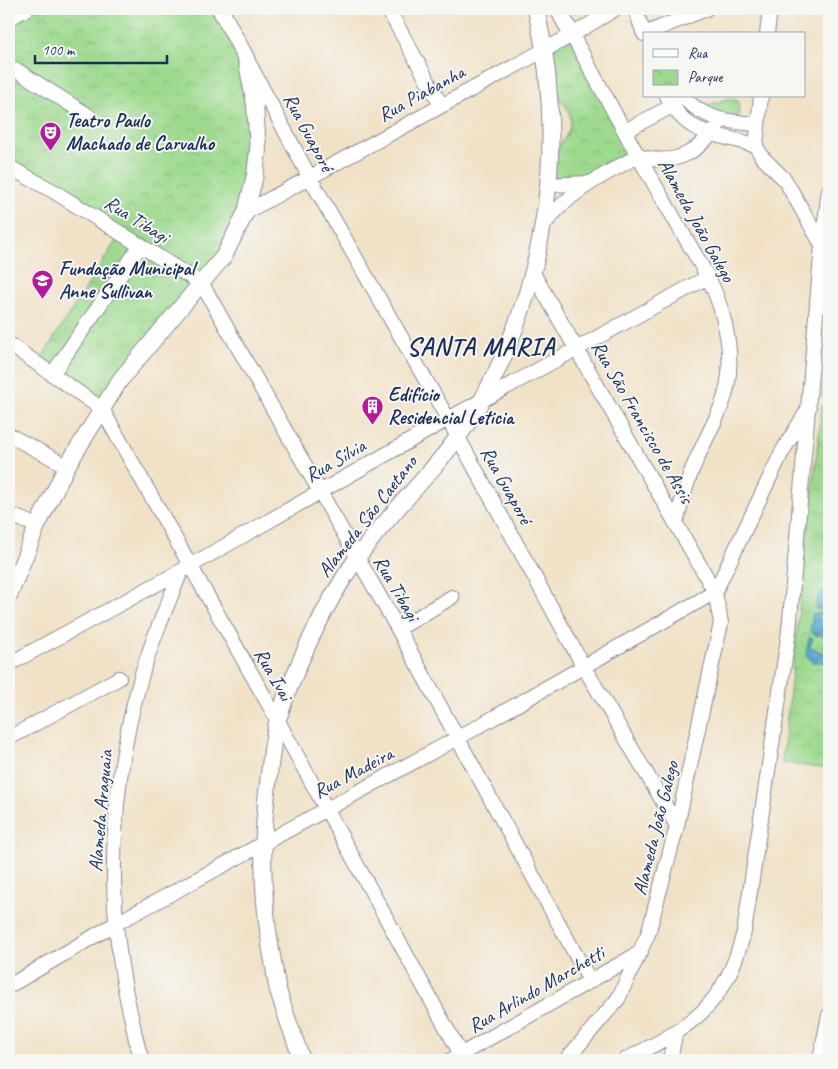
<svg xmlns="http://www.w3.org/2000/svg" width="838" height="1069" font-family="Caveat,sans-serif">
  <defs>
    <pattern id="park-crowns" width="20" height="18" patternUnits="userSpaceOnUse" patternTransform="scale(1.25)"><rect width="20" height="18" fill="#9dda8e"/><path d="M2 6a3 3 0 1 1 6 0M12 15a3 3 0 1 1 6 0" fill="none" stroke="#87bb7d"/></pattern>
    <pattern id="water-waves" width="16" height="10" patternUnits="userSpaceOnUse" patternTransform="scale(1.25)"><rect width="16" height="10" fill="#54a9d0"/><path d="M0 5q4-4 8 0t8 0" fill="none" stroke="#458aac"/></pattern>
  </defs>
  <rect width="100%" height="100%" fill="#f6f6f2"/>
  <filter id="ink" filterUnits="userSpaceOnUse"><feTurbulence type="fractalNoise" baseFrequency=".02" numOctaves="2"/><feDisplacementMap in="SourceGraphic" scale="10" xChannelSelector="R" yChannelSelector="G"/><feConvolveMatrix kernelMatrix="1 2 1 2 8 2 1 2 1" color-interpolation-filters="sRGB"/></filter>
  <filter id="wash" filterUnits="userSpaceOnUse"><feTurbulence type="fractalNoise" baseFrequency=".0096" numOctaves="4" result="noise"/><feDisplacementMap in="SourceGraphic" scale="20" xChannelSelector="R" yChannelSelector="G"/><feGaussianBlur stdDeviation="1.12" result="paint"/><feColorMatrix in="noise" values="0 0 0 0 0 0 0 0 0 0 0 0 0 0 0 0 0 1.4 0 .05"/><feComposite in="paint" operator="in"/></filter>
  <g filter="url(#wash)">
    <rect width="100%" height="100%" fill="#f1e2c7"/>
    <!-- grass -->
    <path fill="#9dda8e" stroke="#5c8476" d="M829,314v84l-7,-1z"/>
    <!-- park -->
    <path fill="url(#park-crowns)" stroke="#5c8476" d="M34,9h179l22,38 20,90 -13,81 -39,61 -194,-118v-139z
      M571,39l62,116 -42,26 -40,1 2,-30c22,-22 25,-40 -1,-59l-3,-43z
      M729,98l9,3 1,14 -18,4 -18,-12z
      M119,236l81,48 -99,118 -61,-42z
      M822,405l7,1v363l-47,-6z"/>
    <!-- water -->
    <path fill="url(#water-waves)" stroke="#386c97" d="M823,591h6v13l-4,6 -10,-1 4,-15z
      M813,613h8l-2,7 10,4v12l-15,-1 -4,-4z
      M809,638h4l-3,9 14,6 4,-1 -3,-7 4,-1v19l-17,-1 -6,-8z"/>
  </g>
  <g filter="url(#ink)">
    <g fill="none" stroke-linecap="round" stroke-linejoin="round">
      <defs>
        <path id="minor" d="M388,9l53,96
          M635,9l9,25
          M9,18l18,-9
          M644,34l62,-25
          M767,34l3,-25
          M572,35l66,121 70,121c19,38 30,90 13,130 -8,19 -18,37 -26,56 -9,19 -13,39 -19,59
          M250,65l60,113 138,241 132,241 97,166
          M9,69l9,2 71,45
          M667,96c21,43 51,36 89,50
          M682,96c22,24 46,26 76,28
          M625,131l47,-25
          M756,146l6,11 23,23 37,65
          M756,146l5,-50
          M638,156c39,11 60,-3 83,-35
          M9,167l44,24 149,93 196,345 192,352
          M548,185l41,-2
          M246,212l326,-177 43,-26
          M543,226c24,-33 60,-51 95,-70
          M533,273l182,319 6,31 -44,203 -29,108 -30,65 -52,61
          M9,344l93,65 176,312 186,339
          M53,373l88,-128
          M9,435l58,31
          M9,514l28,12
          M715,592l67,-140 27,-44
          M398,629l54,-32
          M9,664l172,-93 267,-152 260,-142
          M9,738l110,-60
          M9,986l106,-62 350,-190 250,-142
          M142,1060c-6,-15 -8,-32 -12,-48 -25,-107 -20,-225 10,-331 10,-38 27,-74 41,-110
          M451,1060l190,-108
          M625,1060c67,-34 99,-52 119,-128l45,-301 33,-386 7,-55
          M670,1060l5,-25
          M820,1060l9,-45"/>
        <path id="major" d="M558,9l14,26
          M9,596l28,-70 30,-60 53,-86 104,-124 22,-44 9,-37 3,-25 -3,-45 -9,-47 -26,-49
          M302,1060c-8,-23 -17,-46 -24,-70 -3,-12 -4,-26 -7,-39 -10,-62 -10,-114 -2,-176 2,-18 4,-38 9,-56 17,-51 46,-114 77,-158 39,-56 94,-101 127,-161 66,-121 85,-258 54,-391"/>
      </defs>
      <!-- minor casing -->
      <use href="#minor" stroke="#868892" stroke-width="16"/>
      <!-- major casing -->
      <use href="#major" stroke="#868892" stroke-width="18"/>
      <!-- minor -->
      <use href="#minor" stroke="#fff" stroke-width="14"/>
      <!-- major -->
      <use href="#major" stroke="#fff" stroke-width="16"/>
    </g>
  </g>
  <!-- icons -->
  <defs>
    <symbol id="theatre-pin" viewBox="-11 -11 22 30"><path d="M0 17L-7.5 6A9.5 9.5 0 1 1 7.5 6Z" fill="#b5179e" stroke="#f6f6f2"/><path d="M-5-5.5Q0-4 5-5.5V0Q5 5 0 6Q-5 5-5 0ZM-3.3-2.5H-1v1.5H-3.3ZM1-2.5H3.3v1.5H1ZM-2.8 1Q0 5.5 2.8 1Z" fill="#fff"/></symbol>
    <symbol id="school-pin" viewBox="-11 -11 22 30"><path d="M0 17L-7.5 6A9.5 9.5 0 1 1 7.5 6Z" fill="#b5179e" stroke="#f6f6f2"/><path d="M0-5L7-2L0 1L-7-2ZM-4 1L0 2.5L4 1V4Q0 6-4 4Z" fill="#fff"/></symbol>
    <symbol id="building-pin" viewBox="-11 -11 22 30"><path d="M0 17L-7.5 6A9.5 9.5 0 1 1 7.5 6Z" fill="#b5179e" stroke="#f6f6f2"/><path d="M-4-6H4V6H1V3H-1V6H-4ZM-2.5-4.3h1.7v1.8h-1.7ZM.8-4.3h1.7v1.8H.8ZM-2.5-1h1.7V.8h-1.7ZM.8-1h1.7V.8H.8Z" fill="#fff"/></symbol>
  </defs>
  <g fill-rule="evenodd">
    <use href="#theatre-pin" x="38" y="120" width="25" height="34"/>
    <use href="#school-pin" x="30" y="268" width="25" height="34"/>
    <use href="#building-pin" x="360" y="394" width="25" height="34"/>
  </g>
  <g text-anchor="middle" stroke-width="4" stroke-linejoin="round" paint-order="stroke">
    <!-- street labels -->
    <g font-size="20" fill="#1b2f5e" stroke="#f6f6f2">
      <text transform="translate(421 93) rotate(-29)" y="7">Rua Piabanha</text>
      <text transform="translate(309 132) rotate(62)" y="7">Rua Guaporé</text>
      <text transform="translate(137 219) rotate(32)" y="7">Rua Tibagi</text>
      <text transform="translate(697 220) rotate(61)" y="7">Alameda João Galego</text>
      <text transform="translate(643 422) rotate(60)" y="7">Rua São Francisco de Assis</text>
      <text transform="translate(335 460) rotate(-30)" y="7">Rua Sílvia</text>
      <text transform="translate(507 485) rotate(61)" y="7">Rua Guaporé</text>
      <text transform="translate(367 516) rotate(-52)" y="7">Alameda São Caetano</text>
      <text transform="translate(397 588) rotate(60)" y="7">Rua Tibagi</text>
      <text transform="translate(274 674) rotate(60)" y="7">Rua Ivai</text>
      <text transform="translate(353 772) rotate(-28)" y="7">Rua Madeira</text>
      <text transform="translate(100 811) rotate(-85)" y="7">Alameda Araguaia</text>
      <text transform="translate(655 828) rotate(-76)" y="7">Alameda João Galego</text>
      <text transform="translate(536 989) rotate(-30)" y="7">Rua Arlindo Marchetti</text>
    </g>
    <!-- poi labels -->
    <g font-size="20" font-weight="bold" fill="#1b2f5e" stroke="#f6f6f2" text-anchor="start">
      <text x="66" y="127">Teatro Paulo<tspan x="66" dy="23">Machado de Carvalho</tspan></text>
      <text x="59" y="275">Fundação Municipal<tspan x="59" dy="23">Anne Sullivan</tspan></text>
      <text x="388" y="401">Edifício<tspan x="388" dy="23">Residencial Leticia</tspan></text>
    </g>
    <!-- district labels -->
    <g font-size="25" font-weight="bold" letter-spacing="1" fill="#1b2f5e" stroke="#f6f6f2">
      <text x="481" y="355">SANTA MARIA</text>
    </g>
  </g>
  <!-- margin -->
  <rect width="838" height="1069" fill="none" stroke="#f6f6f2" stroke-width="30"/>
  <!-- legend -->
  <rect x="643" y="32" width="162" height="65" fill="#f6f6f2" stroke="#9ea6b7"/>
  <rect x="653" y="49" width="25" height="8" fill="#ffffff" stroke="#9ea6b7"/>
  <text x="688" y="58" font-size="15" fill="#1b2f5e">Rua</text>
  <rect x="653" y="70" width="25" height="15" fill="url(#park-crowns)" stroke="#9ea6b7"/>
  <text x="688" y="82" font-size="15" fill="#1b2f5e">Parque</text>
  <!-- scale -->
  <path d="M35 55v8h132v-8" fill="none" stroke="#1b2f5e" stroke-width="2.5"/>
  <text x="42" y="55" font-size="15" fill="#1b2f5e" stroke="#f6f6f2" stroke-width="4" paint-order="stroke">100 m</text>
</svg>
